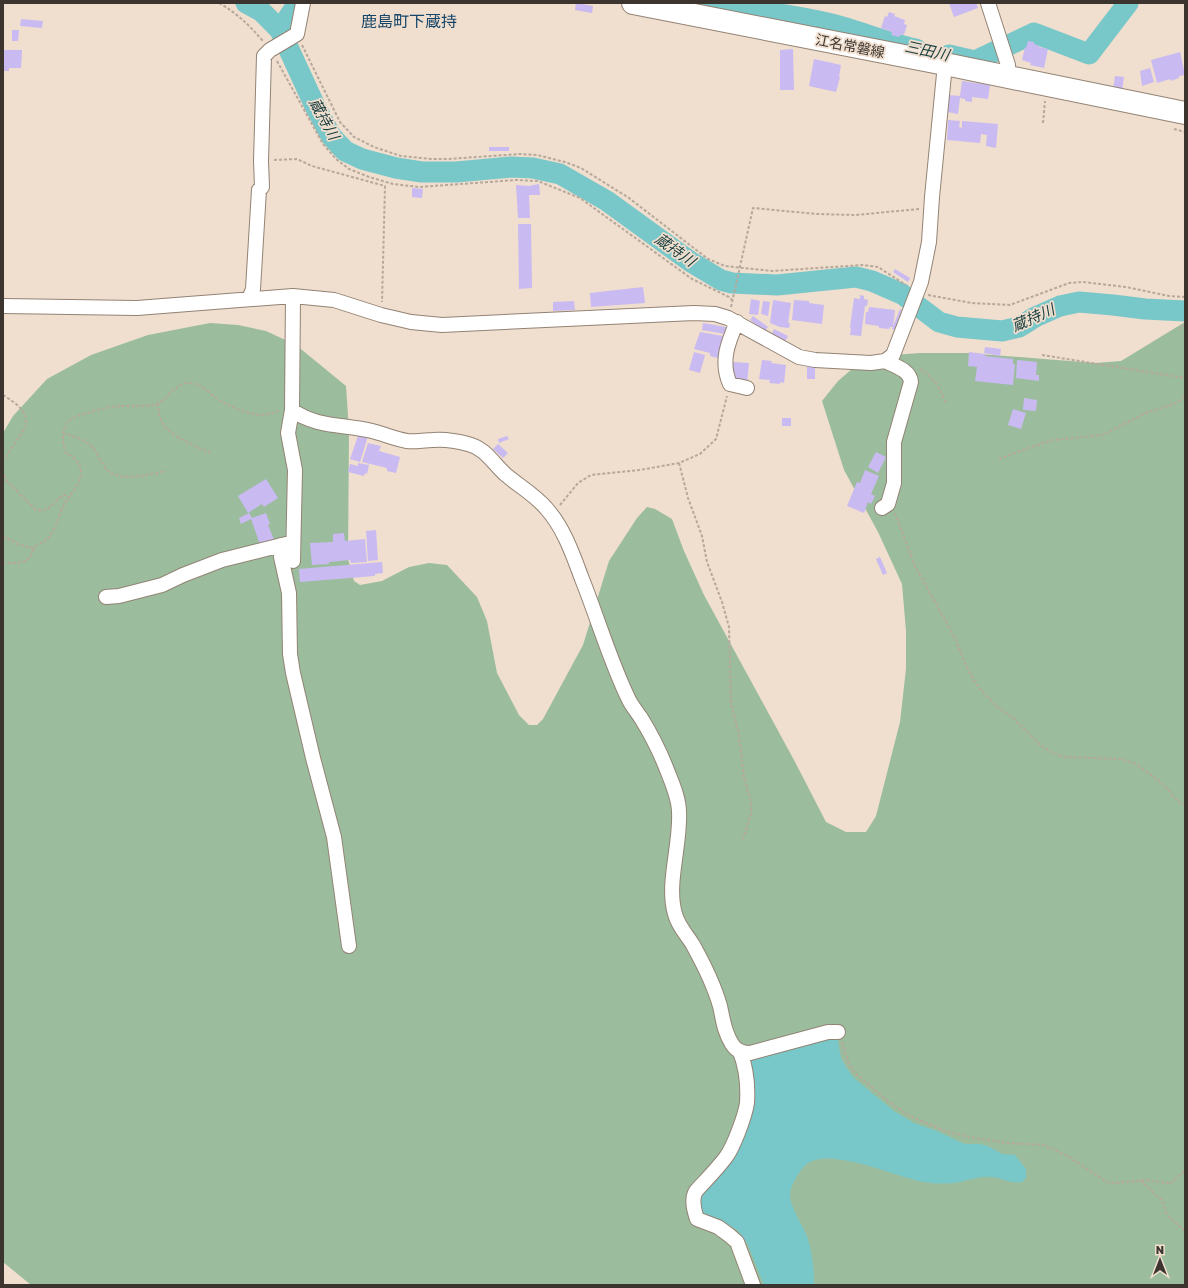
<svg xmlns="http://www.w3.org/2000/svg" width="1188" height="1288" font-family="'Golos Text','Noto Sans JP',sans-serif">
  <rect width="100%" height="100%" fill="#f0dece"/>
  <!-- green -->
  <path fill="#9bbd9e" d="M1185,322v963h-1154l-28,-23v-829l10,-17 34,-37 44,-24 57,-20 62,-12 28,2 28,6 30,14 50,41 3,44 -1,129 6,22 6,4 22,-4 27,-14 20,-4 18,2 30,32 10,24 10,52 22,42 10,10h8l6,-6 40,-74 26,-84 28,-43 10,-11 8,2 17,10 12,32 20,44 90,165 32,62 20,10h20l10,-16 24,-94 6,-53v-38l-4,-47 -24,-52 -34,-62 -22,-69 16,-20 28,-24 54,-4h47l128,10 26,-2z"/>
  <!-- water -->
  <path fill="#78c7c9" d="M830,1035h7l4,23 5,9 8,11 40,33 20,12 23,8 21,10 7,3h15l8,2 14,8 13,1 11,14v9l-4,4c-13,2 -20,-5 -32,-5 -10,-1 -20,3 -30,5 -12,2 -24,2 -36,0 -27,-4 -93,-36 -117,-18 -3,2 -6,6 -8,9 -4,6 -9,15 -9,22 0,12 12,29 16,39 6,14 8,36 8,51h-50l-17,-42 -9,-12 -10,-7 -12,-3 -17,-7 -2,-14 33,-40 17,-99z"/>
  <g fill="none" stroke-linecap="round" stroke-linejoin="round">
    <!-- river -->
    <path stroke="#78c7c9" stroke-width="21" d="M246,3l15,8 19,19 35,76 16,30 14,15 17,8 34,9 26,4h34l55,-5 22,1 27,6 47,27 84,61 30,18 11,3 45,2 79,-8 16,4 30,13 37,28 18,5 45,4 17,-4 16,-10 25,-11 19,-4 34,3 32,4 40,2
      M694,3c50,8 100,10 149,24 24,7 48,17 73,22
      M280,30l18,-27
      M949,55l26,6 59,-28 55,21 39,-51"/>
  </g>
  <!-- building -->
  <path fill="#cabaf2" d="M576,3l17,3 -1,7 -17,-3z
    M949,3h27l2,5 -24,9z
    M889,12l6,2 -1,2 11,4 -1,4 3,1 -3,10 -3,-1 -2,3 -8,-2 1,-3 -11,-4 4,-12 2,1z
    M21,19l22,2 -1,7 -22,-2z
    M12,30h7l-1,11h-6z
    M1028,41l6,1v2l5,2v1l9,2 -4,19 -14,-3 1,-2 -9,-3 3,-13 1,1z
    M793,49l1,41h-14v-40z
    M3,50h19l-1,18h-12v3h-6z
    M1180,52l5,23 -6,1v2l-8,3 -1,-2 -13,4 -6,-23z
    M814,59l27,6 -2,12h1l-4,15 -27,-6z
    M1150,68l4,14 -12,4 -2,-15z
    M1115,76l9,1 -2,14 -9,-1z
    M962,81l28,4 -2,14 -16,-2v5l-7,-1v-2l-5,-1 -2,16 -11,-2 2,-17 11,1z
    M948,120l12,1 -1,6 3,1v-7l36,3 -2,24 -10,-2 1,-11 -6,-1 -1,9 -33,-3z
    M489,147h20v4h-20z
    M539,184l1,11h-11l1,23h-12l-2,-33 13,1z
    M412,188l11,1 -1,9 -10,-1z
    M518,224h13l1,64 -13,1z
    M895,269l15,9 -2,4 -15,-10z
    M643,287l2,16 -54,4 -1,-14z
    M860,295l4,1v3l4,1 -1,6h-2l-4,30 -11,-1 1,-7 -1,-1 4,-29 6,1z
    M751,299l9,2 -2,14 -9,-1z
    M773,300l18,3 -3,20h2l-1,5 -9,-1 -10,-4z
    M794,300l15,1v2l15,2 -2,19 -30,-4z
    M574,301l1,9 -22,1v-9z
    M763,301l7,1 -2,14 -7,-2z
    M869,307l26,3 -2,17h-3l-1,2 -10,-1v-2l-14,-2 1,-12h2z
    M900,309l3,2 -8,19 -3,-1z
    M753,316l15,11 -3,4 -15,-11z
    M703,323l23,4 -1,7 -23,-4z
    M774,329l14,7 -3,6 -14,-7z
    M700,332l23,4 -5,22 -8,-2v-3l-16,-4z
    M985,347l16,2 -1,7 -16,-3z
    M694,352l11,3 -5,18 -11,-3z
    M969,352l16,2v2l28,3v5h2l-2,21 -38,-4 2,-14 -9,-1z
    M762,360l10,1 -1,2 15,2 -2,18 -4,-1v2l-11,-1 1,-3 -11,-1z
    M1017,360l20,2 -1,13h3v6l-23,-3z
    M732,362l17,1 -2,21 -15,-5z
    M807,367h8v12h-8z
    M1024,398l13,2 -1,11 -13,-1z
    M1013,409l13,4 -5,16 -13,-4z
    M782,418h9v8h-9z
    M359,433l9,3 -8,26 -10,-3z
    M507,436l2,3 -10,4 -1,-4z
    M368,443l13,3 -2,5 21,6 -4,16 -9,-2v-3l-25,-6z
    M498,444l10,9 -5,5 -10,-9z
    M876,452l10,5 -8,16 -10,-6z
    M358,463l11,2 -2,9 -2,-1 -1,3 -16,-4 2,-8 8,2z
    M865,470l14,6 -8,18 4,2 -4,8 -3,-2 -4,11 -17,-7 10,-24 3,1z
    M266,479l12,19 -14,9 -2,-3 -14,9 -10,-17z
    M249,513l3,5 14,-5 4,11 -2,1 7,17 -14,5 -10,-28 -10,5 -2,-6z
    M376,530l2,30 -10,1 -2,-30z
    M344,533l1,8 20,-2 2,23 -16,1 -1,-3 -21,2v2l-17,1 -2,-22 23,-1v-8z
    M880,557l7,16 -4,2 -7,-16z
    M382,562l1,11 -8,1v2l-75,6 -1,-13z"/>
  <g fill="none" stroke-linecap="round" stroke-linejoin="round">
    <defs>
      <path id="minor" d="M988,3l20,62 1,13
        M249,299l4,-10 6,-99 3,-3 -1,-26 3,-105 6,-6 27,-16 6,-31
        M3,306l134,2 156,-12 41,4 47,15 30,7 31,3 252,-12 21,1 13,4 71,39 16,3 56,3 14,-2 8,-6 28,-73 8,-40 3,-45 13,-133
        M737,322c-9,20 -17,40 -7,62l17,4
        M292,410c25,18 52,14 80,21 12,3 23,8 35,10 8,1 17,-1 26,-1 12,-1 24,1 35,4 17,4 25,19 37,30 14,12 30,21 41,34 18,20 27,47 36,71 16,40 28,82 47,121 3,6 8,12 12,18 10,16 19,34 26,52 5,13 12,28 12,42 2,32 -13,72 -4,102 3,12 12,21 18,31 10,18 21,40 27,61 3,13 4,26 12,38 4,7 10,9 18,9l78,-21h10
        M882,508l6,-4 6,-21v-41l17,-60c-1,-12 -16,-16 -26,-21
        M281,545v12l8,36 1,61 3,19 20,85 21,79 15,109
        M293,561l2,-91 -7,-37 4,-23 1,-114
        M106,597l13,-1 43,-11 21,-10 39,-15 68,-17
        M740,1052c6,15 8,35 7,51 -2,13 -13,43 -21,54 -9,12 -20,23 -30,34 -5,8 -2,19 1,28l21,8 11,8 8,7 16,43"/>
      <path id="primary" d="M633,3l312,61 240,49"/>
    </defs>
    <!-- minor casing -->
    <use href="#minor" stroke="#938374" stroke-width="16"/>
    <!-- primary casing -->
    <use href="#primary" stroke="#938374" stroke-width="24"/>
    <!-- path -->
    <path stroke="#b6a89b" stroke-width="2" stroke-dasharray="3 2" stroke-linecap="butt" d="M219,3c19,11 29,21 44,38
      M302,45l38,77 14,15 20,10 27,9 31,3h16l72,-5 17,1 28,7 16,6 48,30 79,61 17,7 47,5 91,-6 15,2 28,18
      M277,61l46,83 13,15 13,10 20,8 24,7 26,3 97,-7 22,1 42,17 112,81 37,18 4,4
      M1043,123l2,-22
      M1174,129l11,3
      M274,160l23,-1 15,7 73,20 -3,116
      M928,295l44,8 38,2 59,-22 14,-1 43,5 43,9 16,1
      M731,307l22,-99 64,6 38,1 64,-6
      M1179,329l6,-4
      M1042,355l143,23
      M920,369c14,8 21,21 26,35
      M3,395c12,8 27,16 22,33l-22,33
      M158,403c0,9 2,19 9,26 9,9 32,19 44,24
      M63,433c9,3 22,6 28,13 8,8 11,21 20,27 14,8 41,1 55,-2
      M999,459l35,-13 19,-6 49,-5 44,-22 31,-10 8,-7
      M679,463l9,35 14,38 5,26 15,40 7,25 2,76 8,32 5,43 7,23v13l-8,25
      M3,470l3,10 30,30c17,2 17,-11 29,-15l5,2
      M560,505l18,-22 13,-8 49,-5 39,-7 21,-9 16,-15 11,-43
      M895,513l20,53 40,72 9,23 10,20 9,11 13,14 16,11 27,27 12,8 12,5 58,2 15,5 26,19 17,19 6,3
      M3,536l15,8 17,5
      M3,563c7,0 18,1 24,-3 5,-4 6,-11 10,-15 3,-2 6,-2 8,-4 13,-11 13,-28 22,-41 5,-8 13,-16 14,-26 1,-10 -7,-17 -15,-21 -4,-11 -6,-29 7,-35 5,-3 12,-4 17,-6 11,-3 22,-6 33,-6 10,0 20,1 30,-1 15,-3 22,-25 38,-22 12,2 18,10 28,17 11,7 29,14 42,15 7,0 12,-2 18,-4
      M842,1042l7,23 6,8 34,29 19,13 39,17 22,5 38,6 37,2 22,10 41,27 7,1 32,-3 21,3h4l14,-12
      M1141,1181l21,19 5,15 18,16"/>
    <!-- minor -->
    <use href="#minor" stroke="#fff" stroke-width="14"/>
    <!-- primary -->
    <use href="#primary" stroke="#fff" stroke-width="22"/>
  </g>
  <g text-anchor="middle" stroke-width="3.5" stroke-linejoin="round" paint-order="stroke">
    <!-- street labels -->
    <g font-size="14" fill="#3c352f" stroke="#f0dece">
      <text transform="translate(850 46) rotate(11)" y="5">江名常磐線</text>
    </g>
    <!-- water labels -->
    <g font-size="15" font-style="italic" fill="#173e3f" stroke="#f0dece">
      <text transform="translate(927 51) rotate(12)" y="5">三田川</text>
      <text transform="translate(324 119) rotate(61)" y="5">蔵持川</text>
      <text transform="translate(675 250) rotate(35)" y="5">蔵持川</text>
      <text transform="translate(1033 318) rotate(-24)" y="5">蔵持川</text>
    </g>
    <!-- quarter labels -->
    <g font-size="16" fill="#154569" stroke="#f0dece">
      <text x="409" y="27">鹿島町下蔵持</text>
    </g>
  </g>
  <!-- border -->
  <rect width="1188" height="1288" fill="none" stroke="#3c352f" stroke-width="8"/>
  <!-- north arrow -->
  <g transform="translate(1160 1260)" stroke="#f0dece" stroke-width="3" paint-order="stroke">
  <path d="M0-3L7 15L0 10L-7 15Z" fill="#3c352f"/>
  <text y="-6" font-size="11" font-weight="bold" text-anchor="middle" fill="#3c352f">N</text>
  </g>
</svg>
